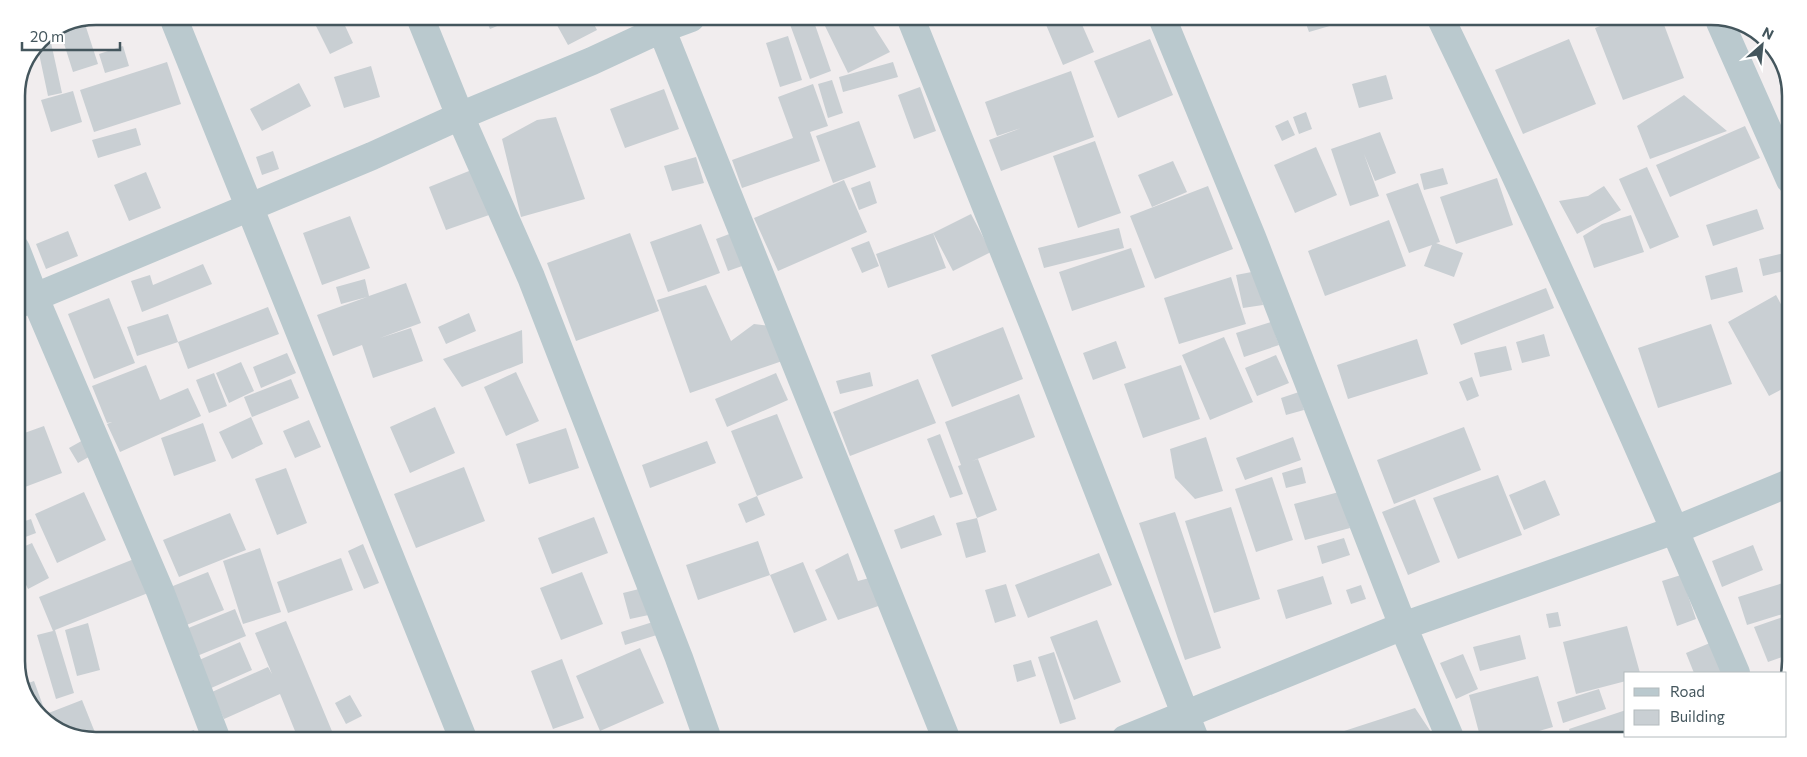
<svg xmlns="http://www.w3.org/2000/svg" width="1807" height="757" font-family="Commissioner,sans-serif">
  <rect width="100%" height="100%" fill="#f1edee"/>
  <!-- building -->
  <path fill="#c9cfd3" d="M96,16h23v2l-27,2v-2z
    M318,17h23l12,26 -23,11 -17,-34z
    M485,18h32l-27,11z
    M553,18h38l6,12 -29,15z
    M788,19h25l18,52 -21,8z
    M851,19h18l21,33 -42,21 -23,-47z
    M1044,20h36l14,32 -31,13z
    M84,21l14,43 -25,8 -13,-41z
    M1305,21h34l1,2 -31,9z
    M1611,22h52l21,56 -61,22 -28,-72z
    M51,35l1,2 -2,1 12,55 -14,3 -11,-52 3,-5z
    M788,36l14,44 -22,7 -14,-44z
    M1150,39l23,56 -55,23 -24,-57z
    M1569,39l27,65 -73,30 -28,-64z
    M123,46l6,20 -24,7 -6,-19z
    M167,62l14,42 -87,28 -14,-42z
    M893,62l5,15 -55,15 -4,-15z
    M371,66l9,31 -36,11 -10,-31z
    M1071,71l23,66 -93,34 -12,-31 32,-12 -24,8 -12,-34z
    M1386,75l7,24 -34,9 -7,-24z
    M832,80l11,33 -15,5 -10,-34z
    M299,83l12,23 -49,25 -12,-22z
    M813,84l15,42 -18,6 10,29 -78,27 -10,-28 61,-22 -15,-41z
    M920,87l16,44 -22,8 -16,-44z
    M664,89l15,40 -54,19 -15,-39z
    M73,91l9,31 -31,10 -10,-32z
    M1684,95l43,36 -77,28 -13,-33z
    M1306,112l6,17 -13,5 -6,-17z
    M556,117l29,82 -64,18 -19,-78 35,-19z
    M1288,120l7,15 -13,6 -7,-15z
    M859,121l17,46 -43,16 -17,-47z
    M1745,126l15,32 -90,39 -14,-32z
    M136,128l5,17 -43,13 -6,-18z
    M1380,132l16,41 -21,8 -11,-27 15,42 -29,10 -19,-57z
    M1095,141l26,72 -43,15 -25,-72z
    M1316,147l21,48 -42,18 -21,-48z
    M273,151l6,18 -17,6 -6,-18z
    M696,157l8,26 -32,8 -8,-25z
    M1173,161l14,31 -35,15 -14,-32z
    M1647,167l32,70 -29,12 -31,-70z
    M1443,168l5,16 -24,6 -4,-16z
    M474,169l18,45 -46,16 -17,-43z
    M146,172l15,36 -32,13 -15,-36z
    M1497,178l16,47 -57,19 -16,-47z
    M844,180l23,52 -89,39 -24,-53z
    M870,181l7,22 -18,7 -8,-22z
    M1418,183l22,59 -4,1 27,10 -9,24 -30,-11 8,-21 -23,8 -23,-59z
    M1208,186l25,63 -78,30 -25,-63z
    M1604,186l17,24 -44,24 -18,-33 29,-5z
    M1757,209l7,20 -51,17 -7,-21z
    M971,214l20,38 -38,19 -20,-38z
    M1631,215l13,37 -50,16 -11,-32 19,-12z
    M350,216l20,52 -48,17 -19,-52z
    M1389,220l17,46 -81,30 -17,-45z
    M701,224l19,49 -52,19 -18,-50z
    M1119,228l5,20 -80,20 -6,-20z
    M68,231l10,25 -32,13 -10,-25z
    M630,233l29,78 -83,30 -29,-78z
    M732,233l13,32 -17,6 -12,-32z
    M933,233l13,35 -58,20 -12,-34z
    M869,241l10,25 -17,7 -11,-25z
    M1131,248l14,39 -73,24 -13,-39z
    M1789,252v18l-26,6 -4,-17z
    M203,264l9,20 -70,28 -11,-31 19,-6 3,10z
    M1737,267l6,25 -32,8 -6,-24z
    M1257,271l6,34 -20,3 -7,-33z
    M1231,277l15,47 -67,20 -15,-46z
    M365,279l4,17 37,-13 15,40 -41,15 31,-10 12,33 -50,17 -11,-33 -29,11 -16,-41 50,-18 -26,7 -5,-17z
    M706,285l25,56 23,-17 26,3 8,32 -98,34 -33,-93z
    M1546,288l8,20 -93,37 -8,-21z
    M1776,295l12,22v69l-19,10 -41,-74z
    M109,298l26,65 -41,16 -26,-65z
    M268,307l11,27 -91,35 -10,-27z
    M469,313l7,18 -30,13 -8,-17z
    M168,314l10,28 -41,14 -10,-29z
    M1271,322l8,23 -35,12 -8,-24z
    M1711,324l21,60 -74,24 -20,-60z
    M1003,327l20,52 -71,28 -21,-52z
    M522,330l1,33 -61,24 -19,-28z
    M1544,334l6,22 -28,7 -6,-21z
    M1224,337l29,65 -43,18 -28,-65z
    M1417,339l11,35 -80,25 -11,-34z
    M1116,341l10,27 -33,12 -10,-27z
    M1506,346l6,24 -32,7 -6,-24z
    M287,353l9,20 -35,15 -8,-21z
    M1276,355l13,28 -32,13 -12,-28z
    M241,362l13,29 -25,12 -13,-30z
    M146,365l14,35 28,-12 13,28 -81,36 -13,-28 5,-2 -5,1 -15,-37z
    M1181,365l19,54 -57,19 -19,-54z
    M516,372l23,49 -33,15 -22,-49z
    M870,372l3,14 -33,8 -4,-13z
    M214,373l13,33 -18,7 -13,-33z
    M776,373l12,27 -61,27 -12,-28z
    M1472,377l7,19 -12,5 -8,-19z
    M291,379l8,19 -47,19 -8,-20z
    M918,379l18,44 -86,33 -17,-44z
    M1299,392l5,18 -18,5 -5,-17z
    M1019,394l16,43 -63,24 6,-2 19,51 -20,8 -19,-52 3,-1 -16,-43z
    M435,407l20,46 -45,20 -20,-46z
    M777,414l26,64 -46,18 -26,-65z
    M251,417l12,27 -31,15 -13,-27z
    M309,420l12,27 -26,11 -12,-27z
    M203,423l13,38 -42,15 -13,-38z
    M44,426l18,47 -45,17 -1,-54z
    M1464,427l17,43 -87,34 -17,-44z
    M566,428l13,40 -50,16 -13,-40z
    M940,434l23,60 -13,4 -23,-59z
    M1206,437l17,54 -28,8 -20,-21 -5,-29z
    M1293,437l8,23 -56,20 -9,-22z
    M85,439l9,15 -16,9 -9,-15z
    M707,441l9,22 -66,25 -8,-23z
    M464,467l21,54 -69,27 -22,-54z
    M1302,467l4,16 -20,5 -4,-15z
    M286,468l21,55 -30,12 -22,-56z
    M1498,475l24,60 -64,24 -25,-61z
    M1272,477l21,63 -37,12 -21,-63z
    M1545,480l15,35 -36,15 -15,-35z
    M16,492l10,25 -10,3z
    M84,492l22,48 -49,23 -22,-49z
    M1339,492l11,36 -45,12 -11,-36z
    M757,496l8,19 -19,8 -8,-19z
    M1415,499l25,63 -32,13 -26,-63z
    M1231,507l29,92 -46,14 -29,-92z
    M1175,512l46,136 -36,12 -46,-137z
    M230,513l16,37 -67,27 -16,-37z
    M934,515l8,20 -41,14 -7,-19z
    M594,517l14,36 -56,21 -14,-36z
    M977,518l9,34 -20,6 -10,-35z
    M31,519l5,14 -16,6 -4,-15z
    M1344,538l6,17 -28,9 -5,-18z
    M758,541l12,34 -72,25 -12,-35z
    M32,543l17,35 -21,11 -12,-25v-14z
    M363,544l16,39 -15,6 -16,-38z
    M1753,545l10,25 -41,17 -10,-26z
    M260,548l21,64 -38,12 -20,-63z
    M848,553l10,28 15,-4 14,26 -49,17 -23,-50z
    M1099,553l13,32 -84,33 -13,-33z
    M341,558l12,32 -65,23 -11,-31z
    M134,559l14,34 -93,37 19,63 -18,6 -19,-64 16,-4 -14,-34z
    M803,562l24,58 -33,13 -24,-58z
    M208,572l16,38 -40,16 -16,-38z
    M582,572l21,52 -42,16 -21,-52z
    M1681,575l15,44 -19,7 -15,-45z
    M1323,576l9,28 -46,15 -9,-29z
    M1786,582v31l-39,12 -9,-28z
    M1006,584l10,32 -21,7 -10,-33z
    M1361,585l5,14 -15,5 -5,-14z
    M651,586l7,27 -28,6 -7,-26z
    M16,599l6,17 -6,2z
    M235,609l11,27 -49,20 -11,-27z
    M1558,612l3,14 -12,2 -3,-14z
    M1786,616l-1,40 -17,6 -14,-35z
    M1097,620l24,62 -47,18 -24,-63z
    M286,621l48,115h-37l-17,-42 -56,25 -12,-27 56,-25 4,7 -17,-41z
    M656,621l4,13 -35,11 -4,-13z
    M88,623l12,47 -23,6 -12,-46z
    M1627,626l13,47h-14v8l-50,13 -13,-52z
    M1520,635l6,24 -46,12 -7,-24z
    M1717,640l14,33h-37l-8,-20z
    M240,642l12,28 -43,19 -12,-28z
    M640,648l24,55 -64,28 -24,-55z
    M1054,652l22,67 -16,5 -22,-67z
    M1463,654l15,35 -22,10 -16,-36z
    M562,659l22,59 -31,11 -22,-58z
    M1031,660l5,16 -19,6 -4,-17z
    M1538,676l15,51 -46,13h-26l-12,-45z
    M34,681l12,33 36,-14 14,35h-30l-34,-26 -9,-24z
    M1599,689l7,20 -43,14 -6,-21z
    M350,695l12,21 -16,8 -11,-21z
    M1415,708l16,24v8l-95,-1 2,-6z
    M1626,710v26h19v5l-72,-1 -4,-11z
    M194,730l2,5h-18z
    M1561,732l4,8h-22z"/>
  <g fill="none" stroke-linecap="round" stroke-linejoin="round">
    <!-- minor -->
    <path stroke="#bac9ce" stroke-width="28" d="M173,17l289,719
      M420,17l40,99 71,161 148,381 28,79
      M657,18l289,720
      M911,19l124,310 160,410
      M1163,20l89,217 151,389 48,114
      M1442,21c104,215 201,433 294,652
      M1720,22l70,158
      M16,249l19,49 125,293 55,144
      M16,305l356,-149 88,-40 132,-55 69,-32 30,-11
      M1125,739l278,-113 272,-96 112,-46"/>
  </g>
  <!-- crop -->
  <path d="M0 0H1807V757H0ZM96 25H1711A71 71 0 0 1 1782 96V661A71 71 0 0 1 1711 732H96A71 71 0 0 1 25 661V96A71 71 0 0 1 96 25Z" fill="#fff" fill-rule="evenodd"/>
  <path fill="none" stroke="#44565d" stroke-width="2.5" d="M96 25H1711A71 71 0 0 1 1782 96V661A71 71 0 0 1 1711 732H96A71 71 0 0 1 25 661V96A71 71 0 0 1 96 25Z"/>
  <!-- legend -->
  <rect x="1624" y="672" width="162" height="65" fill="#ffffff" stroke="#b4bbbe"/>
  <rect x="1634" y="688" width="25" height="8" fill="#bac9ce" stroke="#b4bbbe"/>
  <text x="1670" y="697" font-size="15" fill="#44565d">Road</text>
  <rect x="1634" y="710" width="25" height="15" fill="#c9cfd3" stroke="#b4bbbe"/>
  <text x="1670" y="722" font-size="15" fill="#44565d">Building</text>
  <!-- north arrow -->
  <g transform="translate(1762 45) rotate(27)" stroke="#ffffff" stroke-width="4" paint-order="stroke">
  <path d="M0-4L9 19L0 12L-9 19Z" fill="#44565d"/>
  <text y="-8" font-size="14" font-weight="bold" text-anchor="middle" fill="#44565d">N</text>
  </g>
  <!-- scale -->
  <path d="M22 42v8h98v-8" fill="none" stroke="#44565d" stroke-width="2.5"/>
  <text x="30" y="42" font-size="15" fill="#44565d" stroke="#ffffff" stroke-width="4" paint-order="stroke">20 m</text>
</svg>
